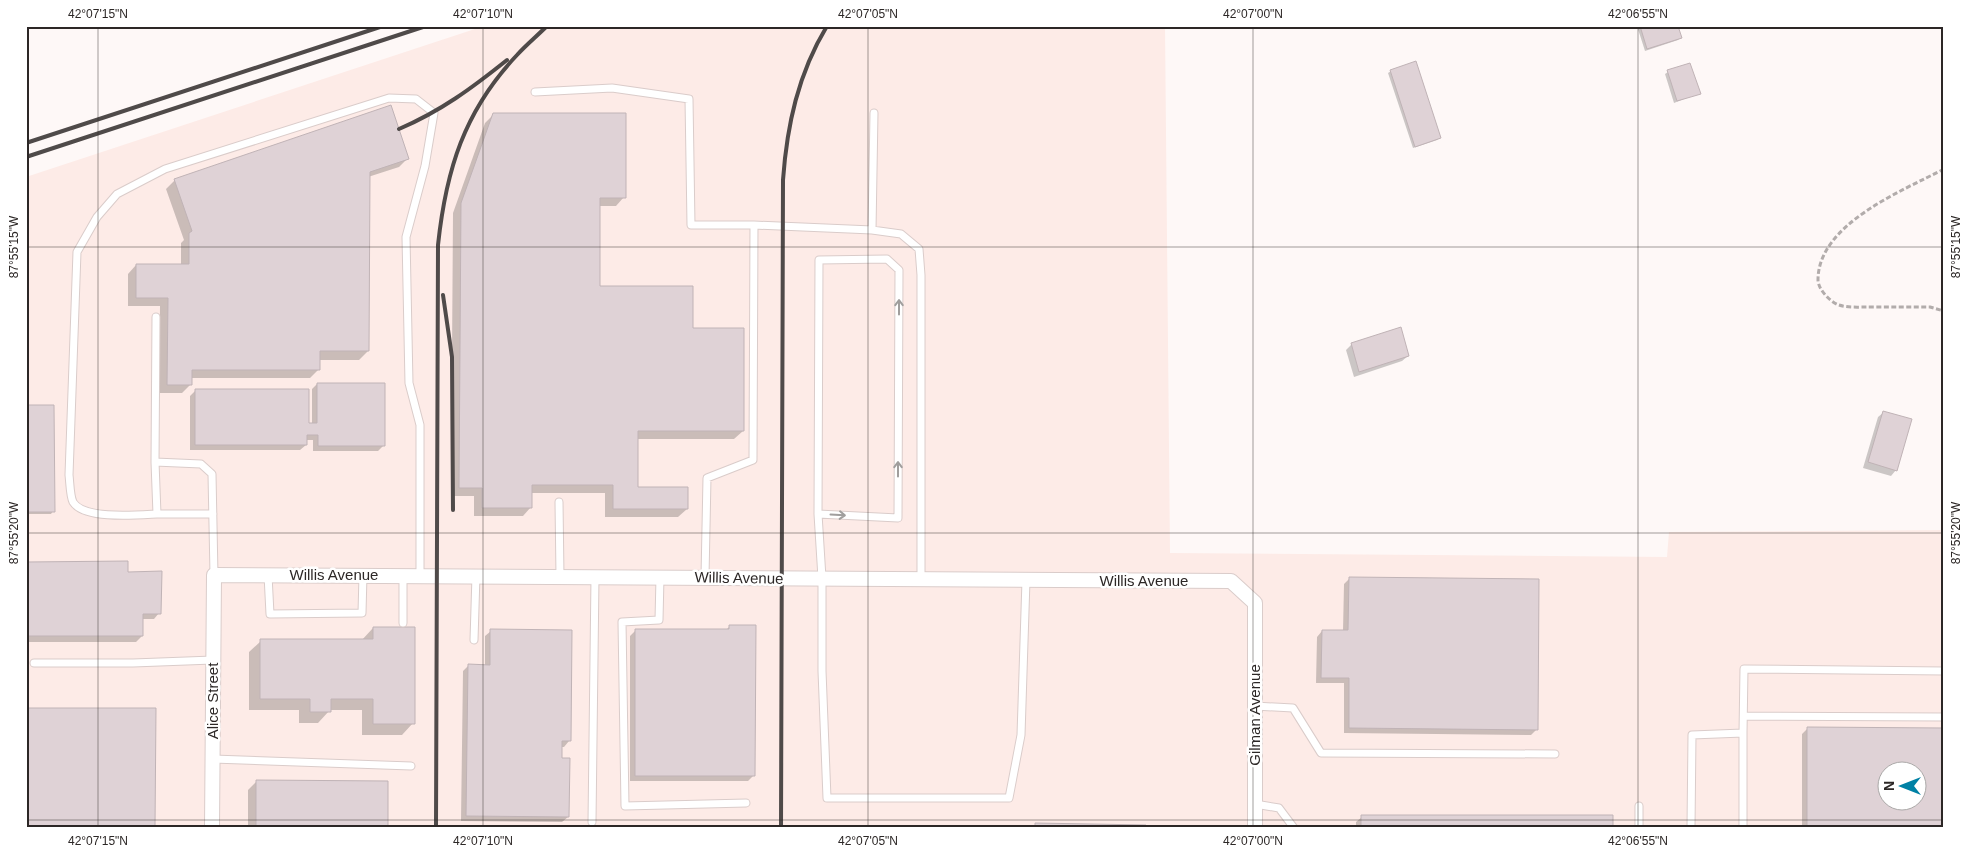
<svg xmlns="http://www.w3.org/2000/svg" width="1970" height="854" font-family="Helvetica,sans-serif">
  <rect width="100%" height="100%" fill="#fef8f7"/>
  <!-- built -->
  <path fill="#fdebe7" fill-rule="evenodd" d="M484,26h681l5,527 497,4 2,-25 275,-2v298h-1918v-651zM1888,772h30v30h-30z"/>
  <!-- shadow -->
  <path fill="#0003" fill-rule="evenodd" d="M1637,26h40l3,12 -2,2 -33,11z
    M1391,71l48,67 -2,2 -24,8 -25,-75z
    M1668,72l31,21 -25,10 -9,-29z
    M494,114l130,83 -8,9h-17v81l92,42 52,102 -9,8h-97v49l50,21 -9,8h-73v-24h-74v14l-8,9h-49v-20h-23l2,-283 32,-90z
    M408,158l-9,9 -31,10v174l-9,9h-40v9l-9,9h-119v6l-9,9h-23l1,-87h-32v-32l8,-9h45v-22l3,-3 -18,-51 9,-9z
    M1400,328l8,28 -6,5 -48,16 -8,-27 5,-5z
    M317,384l67,61 -6,6h-65v-11h-7v5l-6,5h-110v-54l6,-6 116,34v-35z
    M26,406l27,105 -2,3h-25z
    M1884,412l12,58 -5,6 -28,-8 15,-51z
    M26,563l101,10 32,40 -5,6h-12v17l-6,6h-110z
    M1349,579l188,150 -6,6 -187,-2v-50h-28l1,-46 5,-6h21l1,-47z
    M730,626l23,150 -5,5h-118v-145l6,-6 89,1z
    M373,628l40,95 -11,12h-40v-25h-32l-12,13h-19v-13h-50v-58l12,-11h100z
    M491,631l78,110 -5,6h-3l7,70 -6,5 -101,-1 2,-150 5,-5h17v-30z
    M1808,728l136,1v99h-142v-94zM1888,772h30v30h-30z
    M257,781l130,47h-139v-38z
    M1362,817l250,11h-256v-6z"/>
  <!-- building -->
  <path fill="#dfd2d6" stroke="#c0b3b6" fill-rule="evenodd" d="M1640,26h38l4,12 -35,11z
    M1416,61l25,77 -26,9 -25,-77z
    M1690,63l11,31 -24,7 -10,-31z
    M391,105l18,54 -39,13 -1,179h-49v19h-128v15h-25l1,-87h-32v-34h53v-31l3,-2 -18,-52z
    M493,113h133v85h-26v88h93v42h51v103h-106v56h50v22h-75v-24h-81v23h-50v-20h-23l2,-285z
    M1401,327l8,29 -50,16 -8,-29z
    M317,383h68v63h-67v-11h-11v10h-112v-56h114v34h8z
    M26,405h28l1,107h-29z
    M1883,411l29,8 -15,52 -29,-9z
    M128,561v11l34,-1 -1,43h-18v22h-117v-74z
    M1349,577l190,2 -1,151 -189,-2v-50h-28l1,-48h26z
    M729,625h27l-1,151h-120v-147h94z
    M373,627h42v97h-42v-25h-42v13h-21v-13h-50v-60h113z
    M490,629l82,1 -1,111h-9v17h8l-1,59 -103,-1 2,-152 22,1z
    M26,708h130l-1,120h-129z
    M1807,727l137,1v100h-137zM1888,772h30v30h-30z
    M256,780l132,1v47h-132z
    M1361,815h252v13h-252z
    M1035,823l111,2v3h-111z"/>
  <g fill="none" stroke-linecap="round" stroke-linejoin="round">
    <defs>
      <path id="lane" d="M535,92l77,-4 77,11 2,126h63l-1,235 -46,18 -2,99
        M754,225l118,5 2,-117
        M872,230l29,4 18,15 2,26v304
        M156,317l-1,145 46,2 11,10 2,101
        M155,462l2,52h56
        M559,502l1,74
        M157,514c-19,1 -73,6 -84,-12 -3,-6 -3,-19 -4,-27l8,-223 20,-35 20,-23 48,-25 224,-71 27,1 18,14 -9,53 -19,71 3,146 11,42v150
        M818,514l80,4 1,-248 -12,-11 -68,1 -1,254 4,64v93l5,127h182l12,-63 5,-155
        M268,575l2,39 92,-1 1,-38
        M403,575v48
        M660,577l-1,43 -37,2 3,184 121,-3
        M474,640l2,-65
        M34,663h99l80,-3
        M1255,706l38,2 28,45 234,1
        M1744,716l200,1
        M213,759l198,7
        M1255,804l24,4 15,20
        M1639,806v22
        M592,822l3,-245
        M1691,828l1,-93 51,-2 1,-64 200,2
        M1743,828v-95"/>
      <path id="street" d="M212,828l2,-253 1017,6 24,22v225"/>
    </defs>
    <!-- lane casing -->
    <use href="#lane" stroke="#daccca" stroke-width="9"/>
    <!-- street casing -->
    <use href="#street" stroke="#daccca" stroke-width="16"/>
    <!-- path -->
    <path stroke="#b2acab" stroke-width="3" stroke-dasharray="5 2.5" stroke-linecap="butt" d="M1944,169c-42,22 -126,55 -126,111 0,9 12,22 21,25 9,3 21,2 30,2 21,0 41,0 61,0l14,4"/>
    <!-- lane -->
    <use href="#lane" stroke="#fff" stroke-width="7"/>
    <!-- street -->
    <use href="#street" stroke="#fff" stroke-width="14"/>
    <!-- rail -->
    <path stroke="#4f4a49" stroke-width="4" d="M399,129c42,-18 73,-41 108,-69
      M26,143l357,-117
      M26,157l400,-131
      M443,295l9,62 1,153
      M436,828l2,-583c8,-75 26,-134 79,-190 9,-10 20,-19 30,-29
      M781,828l2,-648c4,-55 15,-106 44,-154"/>
  </g>
  <!-- one-way arrows -->
  <defs><path id="oneway-shaft" d="M-6 0H5M1.5-3L5.5 0L1.5 3" fill="none" stroke-width="1.6" stroke-linecap="round" stroke-linejoin="round" transform="scale(1.25)"/></defs>
  <g stroke="#a09e9d">
    <use href="#oneway-shaft" transform="translate(899 307) rotate(-90)"/>
    <use href="#oneway-shaft" transform="translate(898 469) rotate(-90)"/>
    <use href="#oneway-shaft" transform="translate(838 515) rotate(3)"/>
  </g>
  <!-- ticks -->
  <path fill="none" stroke="#2c2726" stroke-width="1" stroke-opacity="0.45" d="M98,26v802M483,26v802M868,26v802M1253,26v802M1638,26v802M26,247h1918M26,533h1918M26,820h1918"/>
  <g text-anchor="middle" stroke-width="5" stroke-linejoin="round" paint-order="stroke">
    <!-- street labels -->
    <g font-size="15" fill="#2c2726" stroke="#fff">
      <text x="334" y="580">Willis Avenue</text>
      <text transform="translate(739 578) rotate(1)" y="5">Willis Avenue</text>
      <text x="1144" y="586">Willis Avenue</text>
      <text transform="translate(213 701) rotate(-90)" y="5">Alice Street</text>
      <text transform="translate(1255 715) rotate(-90)" y="5">Gilman Avenue</text>
    </g>
  </g>
  <!-- border -->
  <rect width="1970" height="854" fill="none" stroke="#ffffff" stroke-width="55"/>
  <!-- north arrow -->
  <g transform="translate(1902 786) rotate(270)"><circle r="24" fill="#ffffff" stroke="#aba9a8"/>
  <path d="M0-4L9 19L0 12L-9 19Z" fill="#0081a5"/>
  <text y="-8" font-size="14" font-weight="bold" text-anchor="middle" fill="#2c2726">N</text>
  </g>
  <rect x="28" y="28" width="1914" height="798" fill="none" stroke="#2c2726" stroke-width="2"/>
  <g font-size="12" text-anchor="middle" fill="#2c2726">
    <text x="98" y="18">42°07'15"N</text>
    <text x="483" y="18">42°07'10"N</text>
    <text x="868" y="18">42°07'05"N</text>
    <text x="1253" y="18">42°07'00"N</text>
    <text x="1638" y="18">42°06'55"N</text>
    <text transform="translate(1956 247) rotate(-90)" y="4">87°55'15"W</text>
    <text transform="translate(14 247) rotate(-90)" y="4">87°55'15"W</text>
    <text transform="translate(1956 533) rotate(-90)" y="4">87°55'20"W</text>
    <text transform="translate(14 533) rotate(-90)" y="4">87°55'20"W</text>
    <text x="98" y="845">42°07'15"N</text>
    <text x="483" y="845">42°07'10"N</text>
    <text x="868" y="845">42°07'05"N</text>
    <text x="1253" y="845">42°07'00"N</text>
    <text x="1638" y="845">42°06'55"N</text>
  </g>
</svg>
